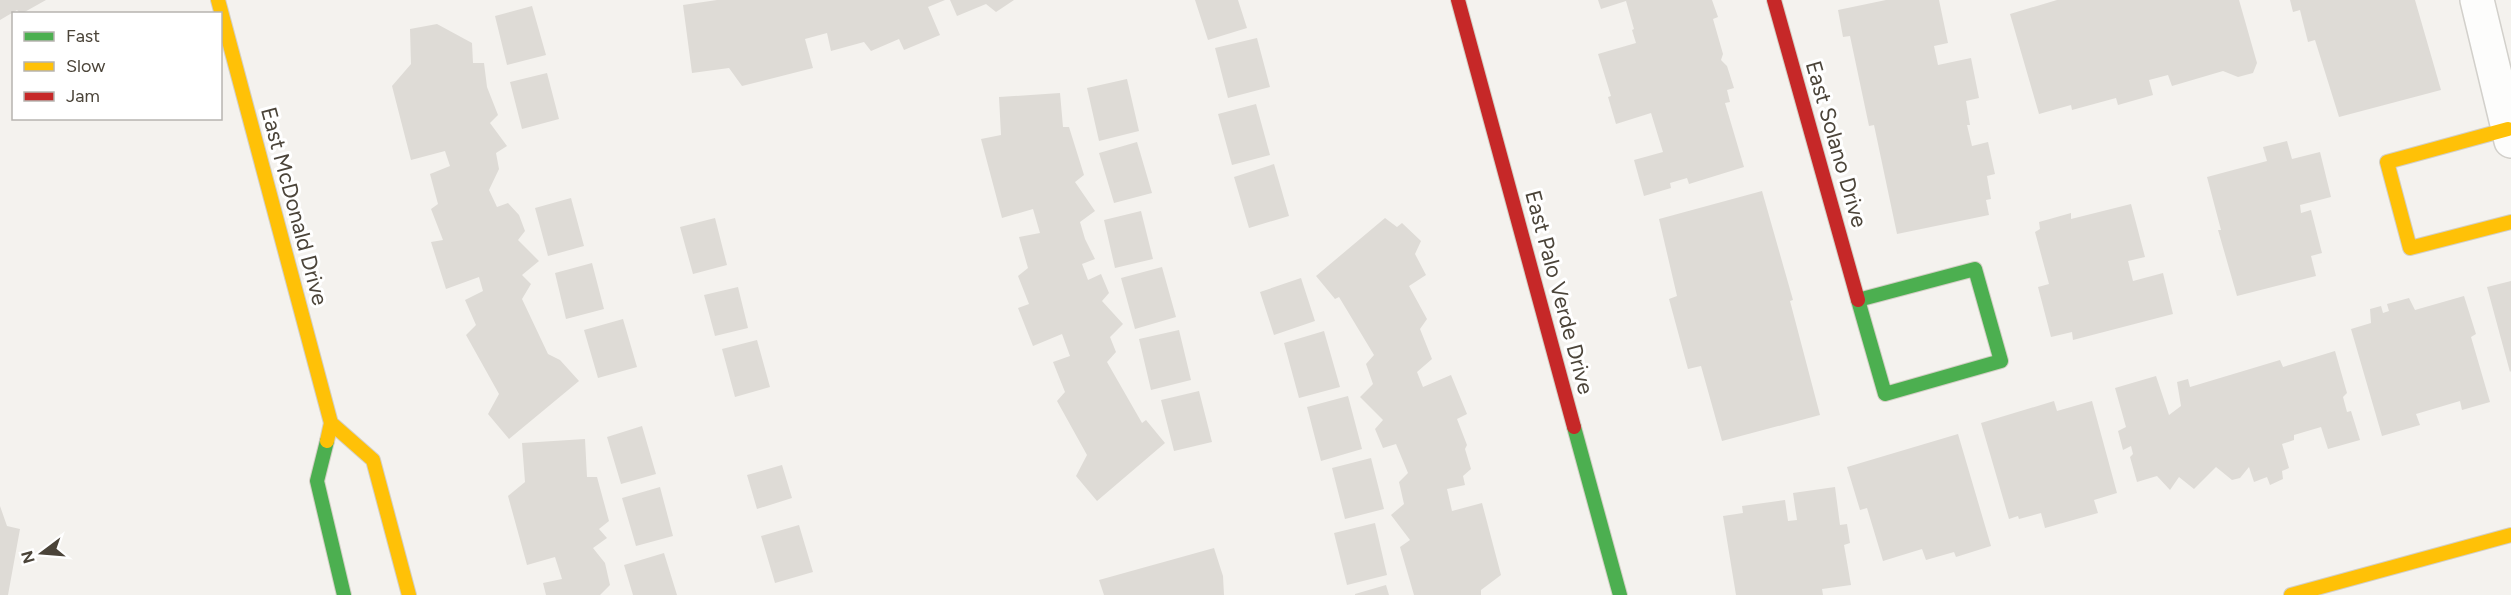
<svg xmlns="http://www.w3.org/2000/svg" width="2511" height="595" font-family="Figtree,sans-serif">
  <rect width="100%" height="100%" fill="#f4f2ee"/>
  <!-- building -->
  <path fill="#dedbd6" d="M0,0h46l-25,14 -4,-4 -17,10z
    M717,0h228l-17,7 12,28 -36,15 -5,-11 -28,12 -7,-9 -33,9 -4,-18 -22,6 8,29 -71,18 -13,-18 -37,5 -9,-68z
    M950,0h64l-18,12 -10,-8 -29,12z
    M1195,0h43l9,28 -39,12z
    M1598,0h114l6,17 -5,2 10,35 -2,6 6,6 7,22 -7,2 3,12 -5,1 19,64 -55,17 -2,-6 -17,5 1,5 -27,8 -10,-36 29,-8 -12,-39 -35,11 -8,-27 3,-1 -13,-42 38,-11 -4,-13 2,-1 -8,-28 -25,8z
    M1886,0h53l9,43 -14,3 4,19 33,-7 8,40 -13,3 4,24h-3l5,21 16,-4 7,32 -8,2 4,23 -5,1 3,15 -92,19 -23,-109 -5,1 -19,-90 -7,1 -5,-27z
    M2057,0h182l18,63 -4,10 -15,4 -15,-6 -51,15 -4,-11 -19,5 4,15 -35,10 -2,-7 -44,12 -1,-5 -32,9 -29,-100z
    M2290,0h125l26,90 -102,27 -24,-77 -7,2 -8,-32 -7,2z
    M532,6l14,49 -39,10 -12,-49z
    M437,24l35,19 1,20h11l3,24 11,28 -8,8 17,23 -11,7 3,16 -10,21 8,17 11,-4 11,12 6,16 -7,9 21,21 -17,14 9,9 -9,15 26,55 12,6 19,21 -70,58 -21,-25 11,-20 -33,-59 10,-10 -11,-25 18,-9 -4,-14 -33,12 -15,-47 12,-2 -12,-31 7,-5 -8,-30 20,-8 -5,-15 -34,9 -19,-74 19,-22 -1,-35z
    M1257,38l13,49 -42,11 -13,-50z
    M547,73l12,46 -37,10 -12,-47z
    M1127,79l12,52 -40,10 -12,-53z
    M1060,93l3,34h6l15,48 -9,7 20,29 -15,11 5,17 10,20 -13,5 6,16 13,-6 8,19 -7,8 21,23 -13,13 6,15 -9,10 35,61 4,-3 19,23 -68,58 -21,-25 11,-21 -30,-54 8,-9 -12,-30 17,-6 -8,-22 -29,12 -15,-38 11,-4 -11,-28 10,-8 -9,-31 21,-4 -7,-24 -31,9 -21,-79 20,-4 -2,-38z
    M1256,104l14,51 -38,10 -14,-51z
    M2287,141l5,18 28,-7 11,45 -31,8 1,8 10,-3 11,43 -11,3 5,20 -79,20 -19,-66h3l-14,-53 60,-16 -4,-14z
    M1137,142l15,51 -38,10 -15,-50z
    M1274,164l15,52 -40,12 -15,-51z
    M1762,191l31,109 -3,1 30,114 -98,26 -21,-75 -13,3 -19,-70 8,-3 -18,-77z
    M571,198l13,48 -36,10 -13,-48z
    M2131,204l14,53 -17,4 5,20 30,-8 10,41 -100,26 -1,-8 -21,5 -13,-50 11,-3 -14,-52 5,-3 -1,-7 32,-9v6z
    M1141,211l12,48 -38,9 -11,-48z
    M715,218l12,47 -34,9 -13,-47z
    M1385,218l12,9 5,-4 19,18 -6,13 11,21 -17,11 18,33 -7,10 12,30 -15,13 6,15 28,-12 16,39 -10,5 10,26 -2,4 6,20 -8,7 2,9 -18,4 5,22 30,-8 19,72 -20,15v5h-67l-14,-48 10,-7 -19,-25 13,-11 -5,-22 9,-9 -12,-29 -13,4 -8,-19 8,-9 -23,-23 13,-13 -7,-20 8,-9 -35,-58 -4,2 -19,-23z
    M592,263l12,46 -38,10 -11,-46z
    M1162,267l14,50 -41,12 -14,-51z
    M1301,278l14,43 -41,14 -14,-43z
    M2511,281v90l-1,1 -23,-85z
    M738,287l10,41 -33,8 -11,-41z
    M2464,296l12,38 -5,3 19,65 -28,8 -2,-9 -44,13 4,11 -38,11 -31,-107 20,-6 -1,-14 11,-3 2,7 6,-2 -2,-7 22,-6 6,12z
    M623,319l14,48 -39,11 -14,-48z
    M1179,330l12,50 -40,10 -12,-51z
    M1324,331l16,56 -41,11 -15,-55z
    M757,340l13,47 -35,10 -13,-48z
    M2335,351l12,42 -4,4 4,15 4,-1 9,29 -32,9 -7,-22 -27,8v5l-12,4 7,24 -7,3 1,8 -13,6 -3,-8 -13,5 -5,-15 -9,11 -8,2 -16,-13 -22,22 -15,-12 -9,13 -13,-14 -20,6 -7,-25 3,-3 -2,-8 -8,4 -5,-19 8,-4 -11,-39 41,-12 13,39 12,-9 -4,-24 11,-3 2,8 90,-27 3,7z
    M1199,391l13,51 -38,9 -13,-51z
    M1348,396l14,53 -41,12 -14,-54z
    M2054,401l3,10 35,-10 25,92 -23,7 4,13 -53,15 -4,-15 -22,6 -1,-3 -9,3 -28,-96z
    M642,426l14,48 -35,10 -14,-47z
    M1958,434l33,112 -35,11 -2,-5 -28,8 -4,-11 -39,12 -16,-53 -7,2 -13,-43z
    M585,439l2,38h10l12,44 -10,8 8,9 -14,10 12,15 5,22 -10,10h-54l-3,-12 19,-4 -7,-22 -28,8 -19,-69 17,-14 -3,-39z
    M1371,458l13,51 -39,10 -13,-51z
    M782,465l10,33 -35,11 -10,-34z
    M660,487l13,49 -37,10 -14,-48z
    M1835,487l5,38 7,-1 3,19 -6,2 7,40 -29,4 1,6h-87l-13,-79 20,-3 -1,-7 43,-6 3,21 9,-1 -4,-27z
    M0,506l7,20 13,3 -12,66h-8z
    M1375,523l12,52 -40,10 -13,-52z
    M799,525l14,47 -38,11 -14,-47z
    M1214,548l9,28 1,19h-120l-5,-15z
    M664,553l13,42h-44l-9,-30z
    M1386,585l3,10h-34v-1z"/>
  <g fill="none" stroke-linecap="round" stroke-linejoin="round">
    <defs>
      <path id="street" d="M2477,0l34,141"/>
      <path id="fast" d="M1975,269l26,92 -116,33 -27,-94z
        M1574,427l46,168
        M327,441l-10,40 27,114"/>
      <path id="slow" d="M218,0l113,423 -4,18
        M2508,129l-121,33 23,86 101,-26
        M331,423l42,37 36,135
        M2291,595l220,-60"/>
      <path id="jam" d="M1458,0l116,427
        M1774,0l84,300"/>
    </defs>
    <!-- street casing -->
    <use href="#street" stroke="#d2d0cb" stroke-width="36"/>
    <!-- fast casing -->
    <use href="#fast" stroke="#d3cfc5" stroke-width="16"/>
    <!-- slow casing -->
    <use href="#slow" stroke="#d3cfc5" stroke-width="16"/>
    <!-- jam casing -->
    <use href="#jam" stroke="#d3cfc5" stroke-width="16"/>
    <!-- street -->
    <use href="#street" stroke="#fdfdfc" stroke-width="33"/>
    <!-- fast -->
    <use href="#fast" stroke="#4caf50" stroke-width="14"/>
    <!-- slow -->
    <use href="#slow" stroke="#ffc107" stroke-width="14"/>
    <!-- jam -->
    <use href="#jam" stroke="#c62828" stroke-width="14"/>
  </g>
  <g text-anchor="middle" stroke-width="6" stroke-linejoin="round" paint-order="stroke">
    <!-- street labels -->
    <g font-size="22" fill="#4b4439" stroke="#fff">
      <text transform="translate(1837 144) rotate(74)" y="8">East Solano Drive</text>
      <text transform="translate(295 206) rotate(75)" y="8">East McDonald Drive</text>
      <text transform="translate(1560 292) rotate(75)" y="8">East Palo Verde Drive</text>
    </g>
  </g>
  <!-- legend -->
  <rect x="12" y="12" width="210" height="108" fill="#ffffff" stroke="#b7b4b0" stroke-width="1.5"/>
  <rect x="24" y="32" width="30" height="9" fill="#4caf50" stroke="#b7b4b0" stroke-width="1.5"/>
  <text x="66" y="42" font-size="18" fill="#4b4439">Fast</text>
  <rect x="24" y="62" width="30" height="9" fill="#ffc107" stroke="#b7b4b0" stroke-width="1.5"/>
  <text x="66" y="72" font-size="18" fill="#4b4439">Slow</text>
  <rect x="24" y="92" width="30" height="9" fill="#c62828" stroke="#b7b4b0" stroke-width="1.5"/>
  <text x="66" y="102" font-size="18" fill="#4b4439">Jam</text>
  <!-- north arrow -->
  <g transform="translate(42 553) rotate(254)" stroke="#ffffff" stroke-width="4.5" paint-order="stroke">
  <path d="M0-4.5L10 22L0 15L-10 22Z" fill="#4b4439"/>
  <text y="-9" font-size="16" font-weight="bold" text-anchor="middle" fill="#4b4439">N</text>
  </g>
</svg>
